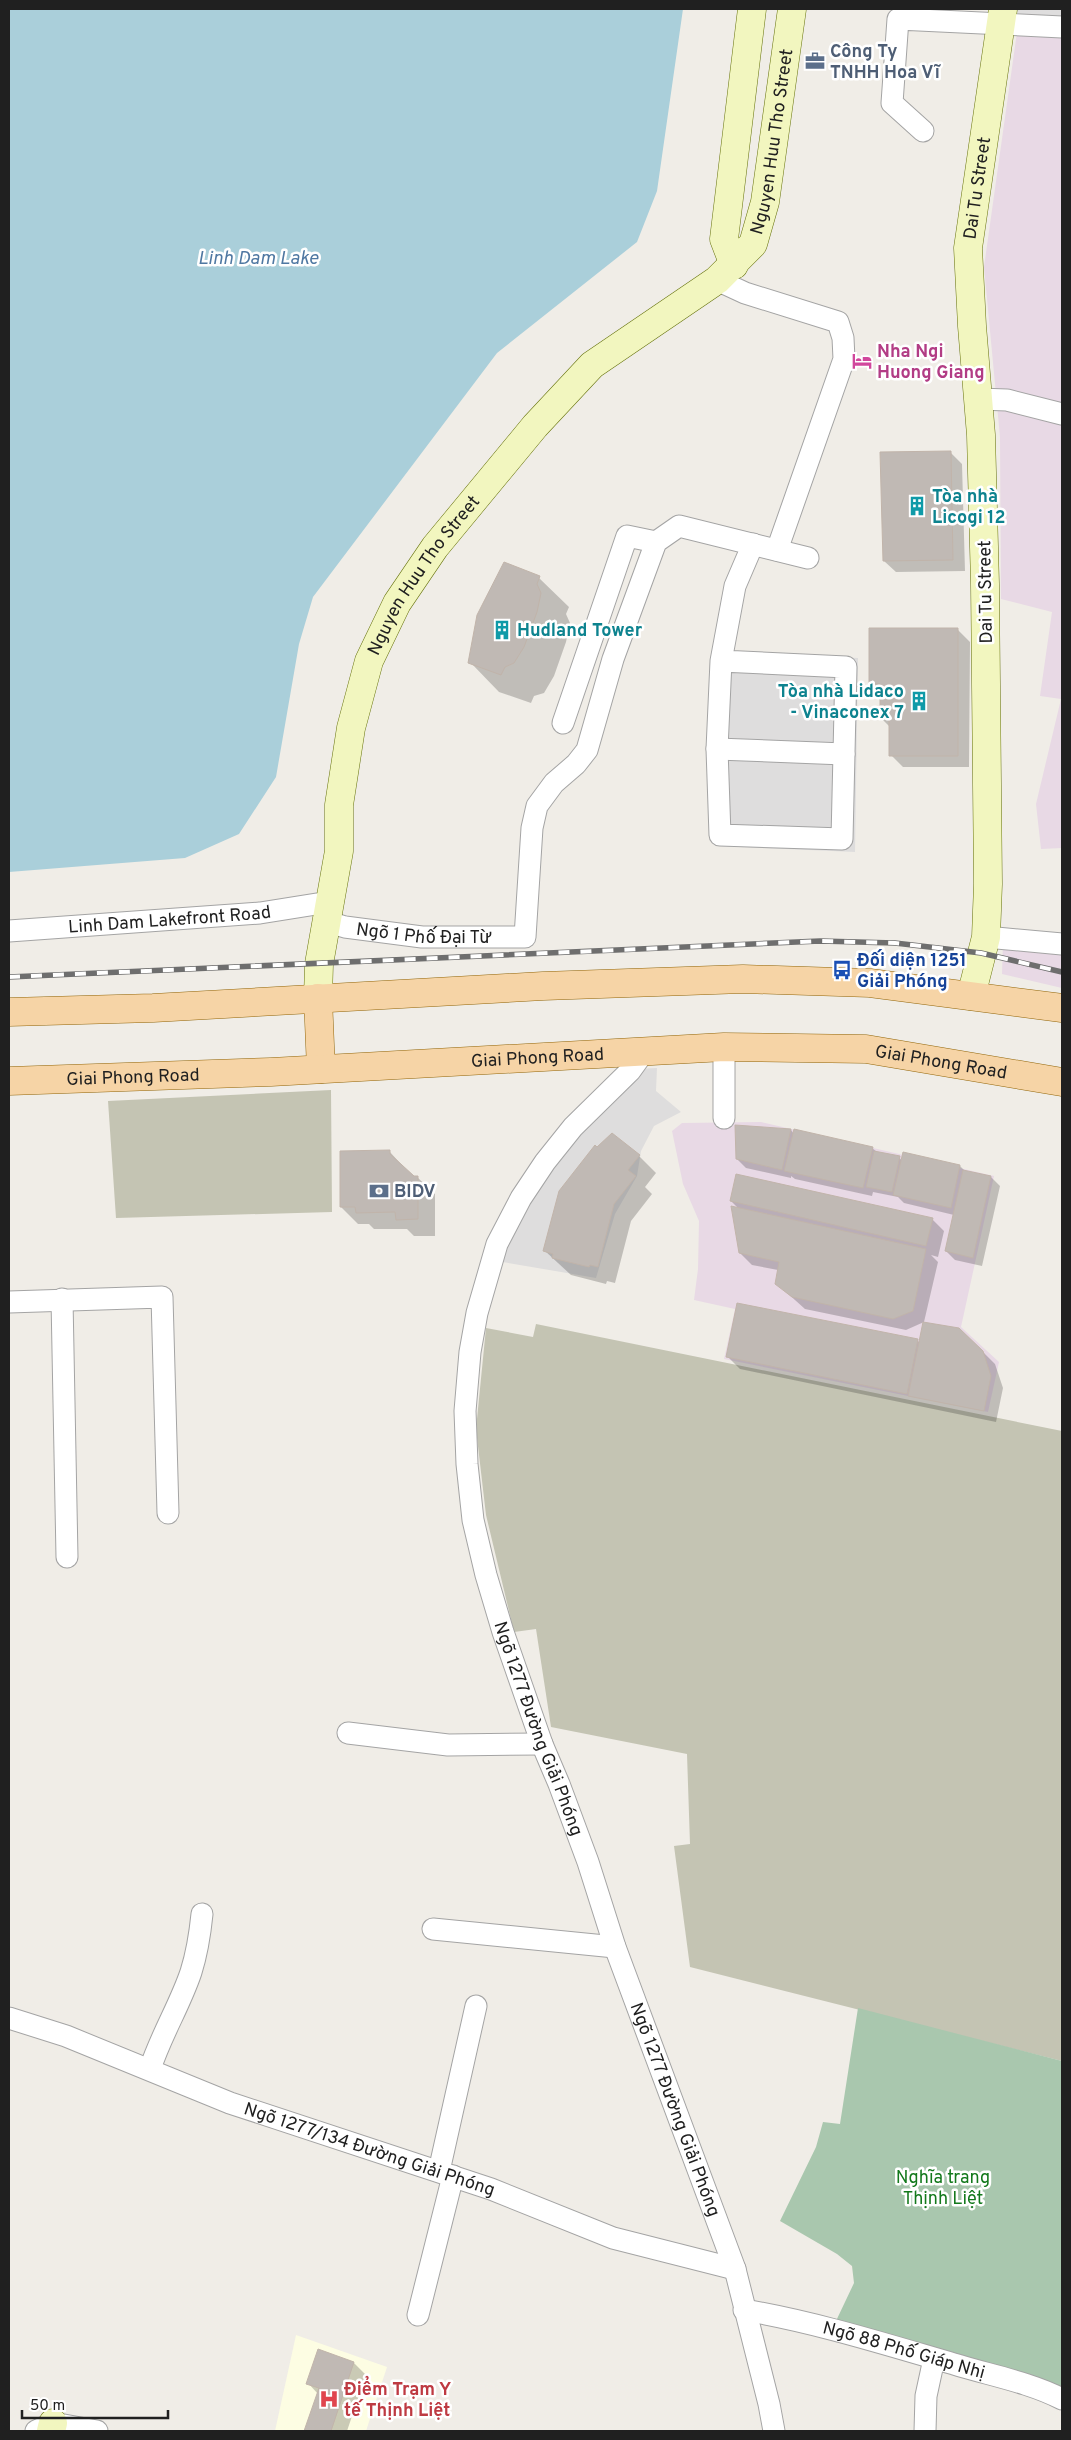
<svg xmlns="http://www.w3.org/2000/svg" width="1071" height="2440" font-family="Overpass,sans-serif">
  <rect width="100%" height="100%" fill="#f0ede7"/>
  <!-- residential -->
  <path fill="#dedddd" d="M1013,9h49v11l-50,-4z
    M714,652l144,6 -3,194 -139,-6z
    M657,1068l-1,23 25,21 -27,14 -13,25 -4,25 -22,38 -19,64 -99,-17 26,-62 111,-130z"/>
  <!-- industrial -->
  <path fill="#e8d9e5" d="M1017,32l45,3v813l-21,1 -5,-45 25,-105 -21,-3 12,-84 -51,-13 -1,-162 -16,-170z
    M1003,942l59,11v35l-60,-14z
    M761,1122l233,54 -33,151 38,35 -11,50 -264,-53 11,-50 -41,-9 4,-31 1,-48 -16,-37 -11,-53 10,-8z"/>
  <!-- education -->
  <path fill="#fdfde3" d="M296,2335l91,32 -21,64h-91z"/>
  <!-- construction -->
  <path fill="#c4c4b3" d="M331,1090l1,122 -216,6 -8,-117z
    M536,1324l526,107v630l-372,-94 -16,-121 16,-2 -3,-90 -136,-27 -15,-98 -22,3 -28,-117 -10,-86 10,-101 47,9z"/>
  <!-- cemetery -->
  <path fill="#a9c7ae" d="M858,2008l204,53v332l-226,-72 18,-38 -2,-17 -15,-12 -57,-33 36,-74 7,-25 17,2z"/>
  <!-- water -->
  <path fill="#aacfda" d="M9,9h674l-26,182 -20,51 -140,111 -184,244 -14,47 -23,133 -37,57 -54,24 -176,14z"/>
  <!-- shadow -->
  <path fill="#0003" d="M950,452l12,12 3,107 -69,1 -12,-11z
    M539,578l30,29 -3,7 4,9 -4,19 -12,34 -10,17 -10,3 -3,7 -32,-11 -29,-30z
    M958,630l12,12 -1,125h-66l-12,-12 -1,-28 -9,-9v-24l-11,-11z
    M791,1130l3,4 78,14 5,4 22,5 3,4 58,5 6,6 25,5 9,9 -18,80 -27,-6 -9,-9 8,-36 -50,-12 -6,-6 -25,-5 -1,4 -77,-17 -4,-3v2l-45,-10 -9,-9z
    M604,1141l35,15 17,17 -11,14 7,7 -21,27 -16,62 -8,-2 -1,3 -35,-9 -26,-24 52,-102z
    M390,1152l17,19 6,6h4l18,17v42h-21l-7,-7h-33l-5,-5h-11l-17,-17z
    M731,1201l201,18 12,12 -6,26 -7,-2 7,7 -14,60 -18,8 -101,-21 -29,-26 2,-13 -26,-5 -12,-12v-43z
    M917,1340l3,3 63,9 12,12 8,24 -7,34 -256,-53 -12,-12z
    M354,2363l12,12 -19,56h-41l12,-37 -10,-11z"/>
  <!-- building -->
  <path fill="#c0b9b4" stroke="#c1b4aa" d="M951,451l2,109 -70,1 -3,-109z
    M504,562l36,14 -3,8 4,9 -4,19 -13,35 -10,16 -9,4 -4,8 -33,-12 9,-48z
    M869,628h89v128h-69v-38h-9v-34l-11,-1z
    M735,1125l56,4 -9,41 -46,-11z
    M794,1129l79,18 -10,41 -79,-17z
    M612,1133l28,22 -12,15 8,6 -22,28 -16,63 -8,-2 -1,2 -37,-9 1,-4 -10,-3 16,-60 36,-46 2,2z
    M390,1150v4l24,22h4v43l-22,1 -1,-8 -39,1 -1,-6h-15v-56z
    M874,1151l26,5 -8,36 -26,-5z
    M903,1152l57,13 -9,43 -58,-13z
    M963,1170l28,6 -18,82 -28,-7z
    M736,1174l197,44 -7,28 -196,-45z
    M731,1206l195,43 -13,62 -20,8 -101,-22 -17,-13 4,-22 -40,-9z
    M737,1303l181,36 -11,55 -181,-37z
    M923,1322l36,6 24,23 8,25 -7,35 -76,-15z
    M318,2349l36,13 -23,69h-27l15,-43 -13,-4z"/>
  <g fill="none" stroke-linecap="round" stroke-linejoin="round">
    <defs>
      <g id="street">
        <path d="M923,131l-31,-28 6,-84 164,8"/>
        <path d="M717,280l28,13 93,29 5,16 1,21 -67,191"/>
        <path d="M979,399l28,1 55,14"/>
        <path d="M721,661l125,6 -4,172 -122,-4 -3,-86 4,-88 14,-75 18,-42"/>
        <path d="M563,723l64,-187 29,6"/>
        <path d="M717,749l127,5"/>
        <path id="s1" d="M327,916l8,8 10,3 77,10h103l7,-109 5,-22 17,-23 22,-19 11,-14 26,-91 43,-117 23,-16 129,32"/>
        <path id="s2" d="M9,931l251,-18 69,-11"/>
        <path d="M986,937l76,7"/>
        <path id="s3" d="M643,1053l-13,18 -57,56 -28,35 -24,36 -24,46 -20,69 -7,39 -5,59 2,53 6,56 13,55 17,57 39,112 17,40 29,78 27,85 120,322 34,135 5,27"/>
        <path d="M724,1118v-71"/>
        <path d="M62,1299l5,258"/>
        <path d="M9,1302l153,-5 6,216"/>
        <path d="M348,1733l100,12 94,-1"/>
        <path d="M433,1929l182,18"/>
        <path id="s4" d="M9,2018l57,18 164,67 261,86 122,49 122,31"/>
        <path d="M150,2069c11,-34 30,-64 41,-97 6,-19 9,-38 11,-58"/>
        <path d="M439,2171l37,-165"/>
        <path id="s5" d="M744,2310c71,12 141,34 210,54 35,11 75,18 108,35"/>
        <path d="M418,2315l35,-139"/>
        <path d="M36,2431l17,-8 44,8"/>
        <path d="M925,2431l1,-35 8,-37"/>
      </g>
      <g id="secondary">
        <path d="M734,265l-10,-26 28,-230"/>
        <path id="s6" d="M971,996l15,-59 2,-53 -3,-300 -4,-149 -9,-109 -4,-78 35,-239"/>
        <path id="s7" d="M318,998l1,-34 20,-113v-46l12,-77 18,-67 28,-58 38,-56 100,-121 57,-61 125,-85 36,-36 12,-42 27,-193"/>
        <path d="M51,2431l2,-8"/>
      </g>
      <g id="primary">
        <path d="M318,998l3,71"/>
        <path d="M9,1012l144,-4 390,-22 200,-7 127,4 192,25"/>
        <path id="s8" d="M9,1081l262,-9 453,-25 142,2 196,33"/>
      </g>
    </defs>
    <!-- street casing -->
    <use href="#street" stroke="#a4a4a4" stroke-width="23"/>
    <!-- secondary casing -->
    <use href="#secondary" stroke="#66720c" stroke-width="29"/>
    <!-- primary casing -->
    <use href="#primary" stroke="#92660a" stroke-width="29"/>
    <!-- street -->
    <use href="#street" stroke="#fff" stroke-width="21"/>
    <!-- secondary -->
    <use href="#secondary" stroke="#f2f6bf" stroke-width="28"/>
    <!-- primary -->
    <use href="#primary" stroke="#f6d4a6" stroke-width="28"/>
    <defs>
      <path id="rail" d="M9,977l811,-36 75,2 86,10 81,19"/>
    </defs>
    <!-- rail casing -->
    <use href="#rail" stroke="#6e6e6e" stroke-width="5.5"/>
    <!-- rail -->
    <use href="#rail" stroke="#fff" stroke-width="4" stroke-dasharray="11" stroke-linecap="butt"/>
  </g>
  <!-- icons -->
  <defs>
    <symbol id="office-bare" viewBox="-9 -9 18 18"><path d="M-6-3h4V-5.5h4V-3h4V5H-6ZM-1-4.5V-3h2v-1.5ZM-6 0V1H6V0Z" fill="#5c6f8a" stroke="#fff" stroke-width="2.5" paint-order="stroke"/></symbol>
    <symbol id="hotel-bare" viewBox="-9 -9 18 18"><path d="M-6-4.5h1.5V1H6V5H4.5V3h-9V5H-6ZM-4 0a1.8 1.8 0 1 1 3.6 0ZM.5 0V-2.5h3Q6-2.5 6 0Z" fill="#d1479c" stroke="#fff" stroke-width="2.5" paint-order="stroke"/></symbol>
    <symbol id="building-bare" viewBox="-9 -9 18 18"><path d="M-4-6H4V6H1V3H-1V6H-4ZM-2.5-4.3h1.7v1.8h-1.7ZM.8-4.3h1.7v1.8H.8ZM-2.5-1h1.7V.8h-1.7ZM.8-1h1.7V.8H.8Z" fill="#0f9aa8" stroke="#fff" stroke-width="2.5" paint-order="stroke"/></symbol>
    <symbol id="bus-bare" viewBox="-9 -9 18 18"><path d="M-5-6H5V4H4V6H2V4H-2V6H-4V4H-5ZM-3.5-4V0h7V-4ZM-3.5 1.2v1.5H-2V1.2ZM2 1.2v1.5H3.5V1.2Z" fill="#1a4fb4" stroke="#fff" stroke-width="2.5" paint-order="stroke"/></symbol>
    <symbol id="bank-bare" viewBox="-9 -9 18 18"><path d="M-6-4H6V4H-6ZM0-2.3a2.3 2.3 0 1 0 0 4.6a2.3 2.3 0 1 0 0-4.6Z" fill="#5c6f8a" stroke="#fff" stroke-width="2.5" paint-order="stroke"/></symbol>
    <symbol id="hospital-bare" viewBox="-9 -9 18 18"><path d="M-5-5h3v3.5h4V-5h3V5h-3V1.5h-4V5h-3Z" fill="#e0444e" stroke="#fff" stroke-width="2.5" paint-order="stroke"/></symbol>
  </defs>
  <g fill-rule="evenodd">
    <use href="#office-bare" x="801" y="47" width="28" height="28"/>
    <use href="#hotel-bare" x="848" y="347" width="28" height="28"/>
    <use href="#building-bare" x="903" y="492" width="28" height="28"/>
    <use href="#building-bare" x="488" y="616" width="28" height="28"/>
    <use href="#building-bare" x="905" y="687" width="28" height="28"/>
    <use href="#bus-bare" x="828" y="956" width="28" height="28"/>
    <use href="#bank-bare" x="365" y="1177" width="28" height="28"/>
    <use href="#hospital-bare" x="315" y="2385" width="28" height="28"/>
  </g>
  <g text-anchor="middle" stroke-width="5" stroke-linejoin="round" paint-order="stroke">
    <!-- service labels -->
    <g font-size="18" font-weight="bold" fill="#4e5e75" stroke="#fff" text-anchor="start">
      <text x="830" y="57">Công Ty<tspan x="830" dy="21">TNHH Hoa Vĩ</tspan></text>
      <text x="394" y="1197">BIDV</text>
    </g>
    <!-- street labels -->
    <g font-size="18" fill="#202020" stroke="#fff">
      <text dy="6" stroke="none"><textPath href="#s7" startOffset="1021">Nguyen Huu Tho Street</textPath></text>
      <text dy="6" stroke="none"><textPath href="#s6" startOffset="811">Dai Tu Street</textPath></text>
      <text dy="6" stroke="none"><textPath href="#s7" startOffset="444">Nguyen Huu Tho Street</textPath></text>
      <text transform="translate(985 592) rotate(-91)" y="6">Dai Tu Street</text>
      <text dy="6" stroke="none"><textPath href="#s2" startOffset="161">Linh Dam Lakefront Road</textPath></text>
      <text dy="6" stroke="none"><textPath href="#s1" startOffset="101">Ngõ 1 Phố Đại Từ</textPath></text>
      <text dy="6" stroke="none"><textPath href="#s8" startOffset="529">Giai Phong Road</textPath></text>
      <text dy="6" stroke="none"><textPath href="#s8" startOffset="934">Giai Phong Road</textPath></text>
      <text dy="6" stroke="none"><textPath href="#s8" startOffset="124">Giai Phong Road</textPath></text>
      <text dy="6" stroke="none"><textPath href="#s3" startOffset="741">Ngõ 1277 Đường Giải Phóng</textPath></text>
      <text dy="6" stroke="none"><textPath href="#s3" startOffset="1146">Ngõ 1277 Đường Giải Phóng</textPath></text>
      <text dy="6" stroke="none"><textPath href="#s4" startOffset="384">Ngõ 1277/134 Đường Giải Phóng</textPath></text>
      <text dy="6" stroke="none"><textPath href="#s5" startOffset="165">Ngõ 88 Phố Giáp Nhị</textPath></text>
    </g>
    <!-- hotel labels -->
    <g font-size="18" font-weight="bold" fill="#b23c85" stroke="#fff" text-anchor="start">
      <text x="877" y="357">Nha Ngi<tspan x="877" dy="21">Huong Giang</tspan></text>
    </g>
    <!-- culture labels -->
    <g font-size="18" font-weight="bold" fill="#0d838f" stroke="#fff" text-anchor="start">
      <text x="932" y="502">Tòa nhà<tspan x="932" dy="21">Licogi 12</tspan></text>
      <text x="517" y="636">Hudland Tower</text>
      <text x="904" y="697" text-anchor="end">Tòa nhà Lidaco<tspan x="904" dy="21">- Vinaconex 7</tspan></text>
    </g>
    <!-- transit labels -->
    <g font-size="18" font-weight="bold" fill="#164399" stroke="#fff" text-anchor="start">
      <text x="857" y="966">Đối diện 1251<tspan x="857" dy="21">Giải Phóng</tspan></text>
    </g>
    <!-- park labels -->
    <g font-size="18" fill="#13791c" stroke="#fff">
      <text x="943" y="2183">Nghĩa trang<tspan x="943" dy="21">Thịnh Liệt</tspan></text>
    </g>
    <!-- health labels -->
    <g font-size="18" font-weight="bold" fill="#be3a42" stroke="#fff" text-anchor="start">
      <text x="344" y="2395">Điểm Trạm Y<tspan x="344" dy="21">tế Thịnh Liệt</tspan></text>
    </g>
    <!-- water labels -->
    <g font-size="19" font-style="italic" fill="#4f78a2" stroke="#fff">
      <text x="258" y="264">Linh Dam Lake</text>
    </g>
  </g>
  <!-- border -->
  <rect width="1071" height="2440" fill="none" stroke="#202020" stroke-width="20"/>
  <!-- scale -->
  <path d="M22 2410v8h146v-8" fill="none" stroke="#202020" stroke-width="2.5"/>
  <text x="30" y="2410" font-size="15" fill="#202020" stroke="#ffffff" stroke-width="4" paint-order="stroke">50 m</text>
</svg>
